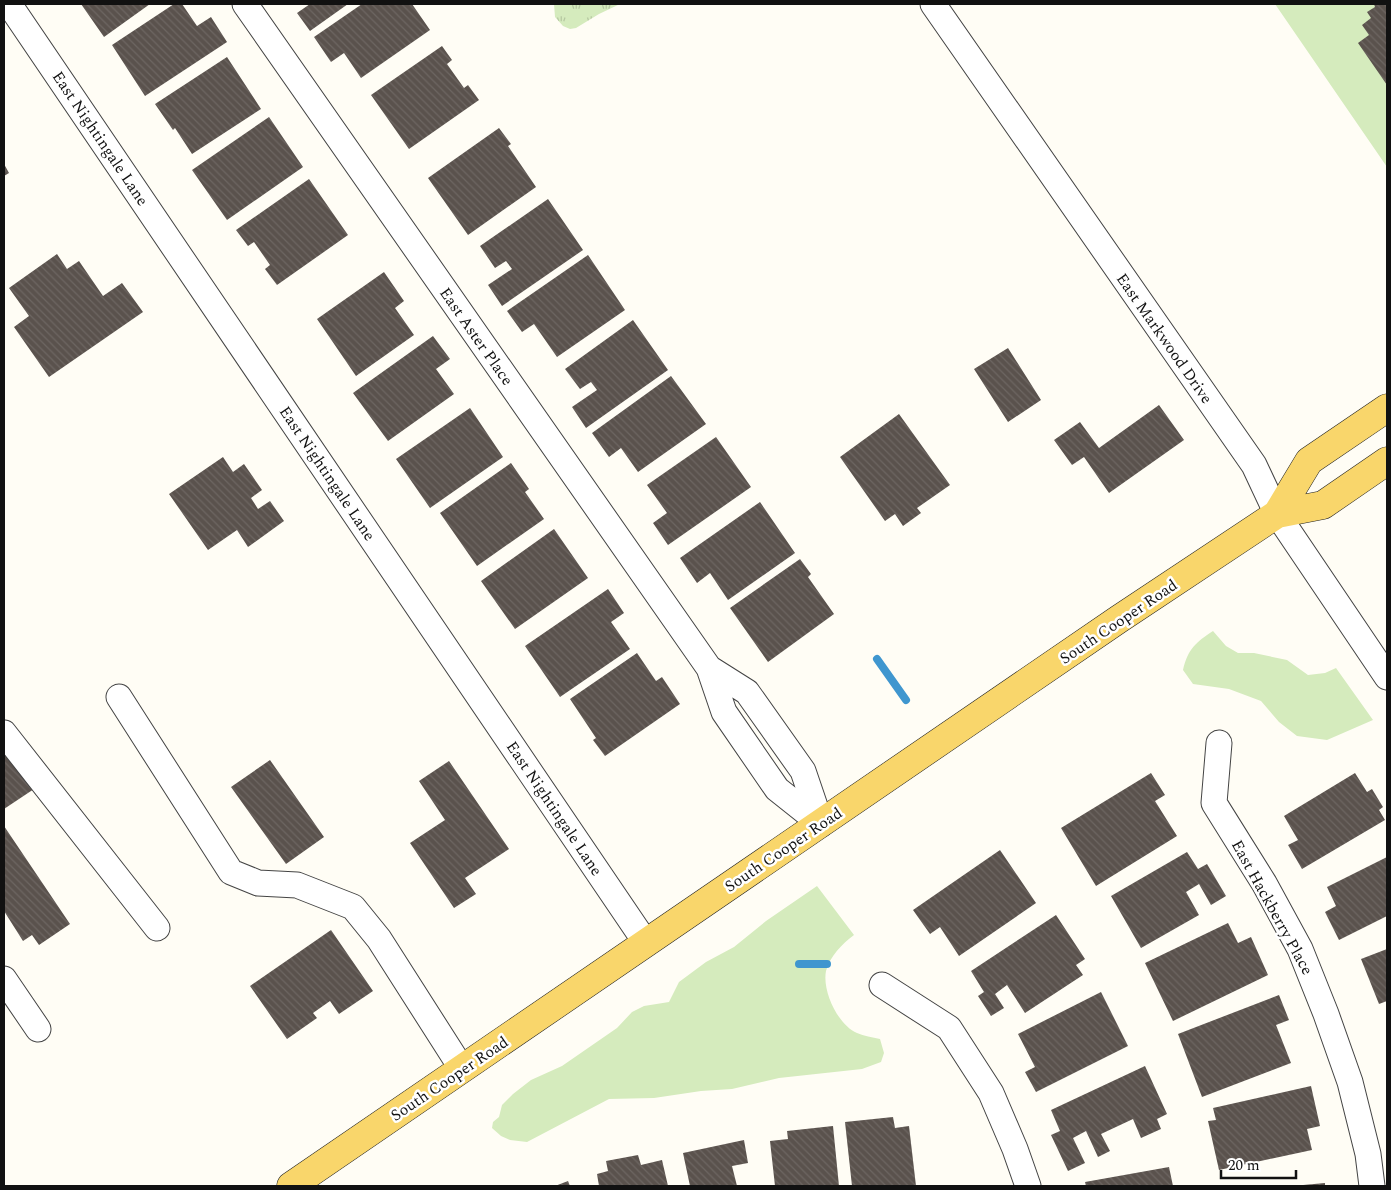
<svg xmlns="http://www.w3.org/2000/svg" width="1391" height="1190" font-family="Spectral,serif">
  <defs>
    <pattern id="park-tufts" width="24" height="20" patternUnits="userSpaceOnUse" patternTransform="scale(1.25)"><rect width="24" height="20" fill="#d5ebbd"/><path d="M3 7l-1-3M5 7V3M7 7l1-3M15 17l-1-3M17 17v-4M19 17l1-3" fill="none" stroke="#b6c8a1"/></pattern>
    <pattern id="building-back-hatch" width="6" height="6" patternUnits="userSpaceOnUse" patternTransform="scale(1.25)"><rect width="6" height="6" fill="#5a524d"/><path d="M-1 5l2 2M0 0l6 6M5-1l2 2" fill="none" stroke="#6d6662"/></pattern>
  </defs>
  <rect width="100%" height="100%" fill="#fffdf5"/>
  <!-- grass -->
  <path fill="#d5ebbd" d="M1275,4h112v163z
    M1213,631l13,15 12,7h16l33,7 21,15 17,-2 11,-5 37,52 -46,20 -30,-4 -18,-14 -18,-21 -32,-12 -36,-5 -10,-14c5,-21 13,-28 30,-39z
    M817,886l37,49c-12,9 -24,21 -28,36 -4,20 12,54 31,62 7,3 15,4 23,6l4,14 -3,9 -19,7 -83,9 -47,11 -31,2 -47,7 -45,1 -82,43 -17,-2 -9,-4 -9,-8 1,-6 6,-5 3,-12 11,-11 18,-14 31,-14 55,-38 15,-16 12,-6 25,-4 10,-20 27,-20 28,-15 32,-26z"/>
  <!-- park -->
  <path fill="url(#park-tufts)" d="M554,4h66l-21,10 -23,14 -6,1 -7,-3 -8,-9z"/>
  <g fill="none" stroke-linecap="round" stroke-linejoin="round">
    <!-- stream -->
    <path stroke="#3f96cf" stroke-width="8" d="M877,659l29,41
      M799,964h28"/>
  </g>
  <!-- building -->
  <path fill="url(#building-back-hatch)" d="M81,4h69l-46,33z
    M174,4h8l15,22 14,-9 16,25 -82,54 -33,-51z
    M310,4h38l-38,27 -13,-18z
    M362,4h50l18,26 -69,48 -17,-25 -13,9 -17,-25z
    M1374,4h13v81l-29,-42 11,-8 -7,-10 9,-7 -4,-6 8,-5z
    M442,46l10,14 -5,4 17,24 4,-3 11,15 -70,49 -38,-54z
    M227,57l34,52 -69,45 -17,-26 -2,2 -18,-26z
    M269,117l34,50 -76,53 -35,-50z
    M499,128l12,16 -3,2 28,41 -68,48 -40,-57z
    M4,164l5,9 -5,3z
    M309,179l39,56 -71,50 -12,-16 5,-4 -16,-23 -6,4 -12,-16z
    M548,199l35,51 -81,56 -14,-21 24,-16 -6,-8 -11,7 -15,-22z
    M57,254l10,15 12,-8 24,35 19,-13 21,29 -94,65 -35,-50 15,-11 -20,-28z
    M588,255l37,55 -68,47 -23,-33 -12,8 -15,-21z
    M384,272l20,29 -9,7 19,27 -58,41 -39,-57z
    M633,320l35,50 -82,58 -14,-21 25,-17 -6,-8 -11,7 -15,-20z
    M433,336l17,23 -14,10 18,25 -66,47 -35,-48z
    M1008,348l33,52 -33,22 -34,-53z
    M671,376l35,48 -68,48 -17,-24 -12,9 -17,-24z
    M1159,405l25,35 -75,53 -25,-36 -12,8 -18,-25 26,-18 19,26z
    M470,408l33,49 -73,51 -34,-49z
    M899,414l51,71 -33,23 4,5 -18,13 -8,-12 -10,7 -45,-64z
    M716,437l35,50 -83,58 -15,-22 14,-10 -20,-28z
    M223,457l10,15 11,-8 18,26 -11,8 7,11 12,-8 14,20 -36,26 -11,-17 -29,20 -39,-56z
    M511,463l18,26 -4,3 19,27 -67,47 -37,-53z
    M760,502l35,51 -67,47 -18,-27 -13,10 -17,-25z
    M554,529l34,49 -73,51 -34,-48z
    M800,559l11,15 -3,3 26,37 -66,48 -38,-54z
    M608,589l16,24 -13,9 19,27 -70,48 -35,-51z
    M637,653l19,28 6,-4 18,27 -75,52 -12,-16 3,-2 -26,-39z
    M4,743l30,46 -30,20z
    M270,760l54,77 -38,27 -55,-77z
    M449,761l60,88 -44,29 11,16 -22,14 -44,-65 35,-23 -26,-39z
    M1151,773l14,22 -10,6 22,35 -81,50 -35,-58z
    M1355,773l12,19 5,-3 11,18 -4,3 6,10 -83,49 -14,-24 10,-5 -14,-24z
    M4,826l66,98 -31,21 -7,-10 -9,6 -19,-30z
    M1000,850l36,53 -77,53 -19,-29 -10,7 -17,-24z
    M1187,852l11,17 9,-5 19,32 -15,9 -12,-21 -13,8 13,23 -58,33 -30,-52z
    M1387,857v59l-48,24 -14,-28 11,-6 -9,-19z
    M1056,915l29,44 -9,6 7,10 -58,38 -18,-28 -12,9 9,14 -13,8 -13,-20 6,-4 -13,-21z
    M1228,923l10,20 13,-6 17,38 -95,46 -28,-58z
    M331,930l42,61 -34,23 -9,-13 -17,12 4,5 -30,21 -37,-53z
    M1387,949v52l-8,3 -18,-45z
    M1101,992l27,54 -92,46 -11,-20 10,-5 -17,-33z
    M1279,995l10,25 -13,5 15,38 -89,34 -24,-63z
    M1145,1066l22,48 -10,5 4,10 -20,9 -8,-19 -32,15 9,17 -12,6 -12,-26 -13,7 12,25 -17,8 -17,-36 9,-4 -9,-21z
    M1311,1086l9,40 -13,3 5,21 -93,20 -11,-49 8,-1 -3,-12z
    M893,1117l2,11 14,-2 7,60h-64l-7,-64z
    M833,1126l6,60h-64l-5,-45 18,-2 -1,-8z
    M744,1140l4,23 -16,3 5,20h-47l-7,-33z
    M638,1155l3,10 21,-5 6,26h-69l-2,-12 11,-3 -2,-10z
    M1169,1167l4,19h-87l-1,-4z
    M568,1181l2,5h-15z
    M1325,1183v3h-22v-1z"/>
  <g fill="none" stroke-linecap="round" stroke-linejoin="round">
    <defs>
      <path id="minor" d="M9,4l637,939
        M245,4l464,664 15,44 53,77 44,35
        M933,4l321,461 23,49 110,163
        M709,668l38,24 56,79 18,53
        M119,697l112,175 27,11 39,2 56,22 26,32 83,130
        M4,733l153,195
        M1219,743l-5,60 50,80 36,66 26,65 24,68 18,72 4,32
        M4,979l34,50
        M882,985l67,43 42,65 24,56 13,37"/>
      <path id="major" d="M1277,514l32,-53 78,-53
        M291,1186l828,-567 158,-105 46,-9 64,-44"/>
    </defs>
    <!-- minor casing -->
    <use href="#minor" stroke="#444" stroke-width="27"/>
    <!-- major casing -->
    <use href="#major" stroke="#222" stroke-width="29"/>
    <!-- minor -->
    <use href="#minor" stroke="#fff" stroke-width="25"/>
    <!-- major -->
    <use href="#major" stroke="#f9d66b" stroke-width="28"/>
  </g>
  <g text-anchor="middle" stroke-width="5" stroke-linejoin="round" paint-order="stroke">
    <!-- street labels -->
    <g font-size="16" fill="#111" stroke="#fff">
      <text transform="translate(101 138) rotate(56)" y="6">East Nightingale Lane</text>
      <text transform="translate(477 336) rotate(55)" y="6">East Aster Place</text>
      <text transform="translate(1165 338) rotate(55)" y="6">East Markwood Drive</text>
      <text transform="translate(328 473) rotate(56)" y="6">East Nightingale Lane</text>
      <text transform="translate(1118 621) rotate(-34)" y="6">South Cooper Road</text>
      <text transform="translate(555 808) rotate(56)" y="6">East Nightingale Lane</text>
      <text transform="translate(783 849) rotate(-34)" y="6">South Cooper Road</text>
      <text transform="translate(1273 907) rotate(61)" y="6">East Hackberry Place</text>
      <text transform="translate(449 1078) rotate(-34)" y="6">South Cooper Road</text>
    </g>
  </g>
  <!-- border -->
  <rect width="1391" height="1190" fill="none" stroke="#111111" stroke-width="10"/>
  <!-- scale -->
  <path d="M1221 1170v8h75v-8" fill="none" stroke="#111111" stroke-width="2.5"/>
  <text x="1228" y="1170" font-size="15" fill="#111111" stroke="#ffffff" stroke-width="4" paint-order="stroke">20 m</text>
</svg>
